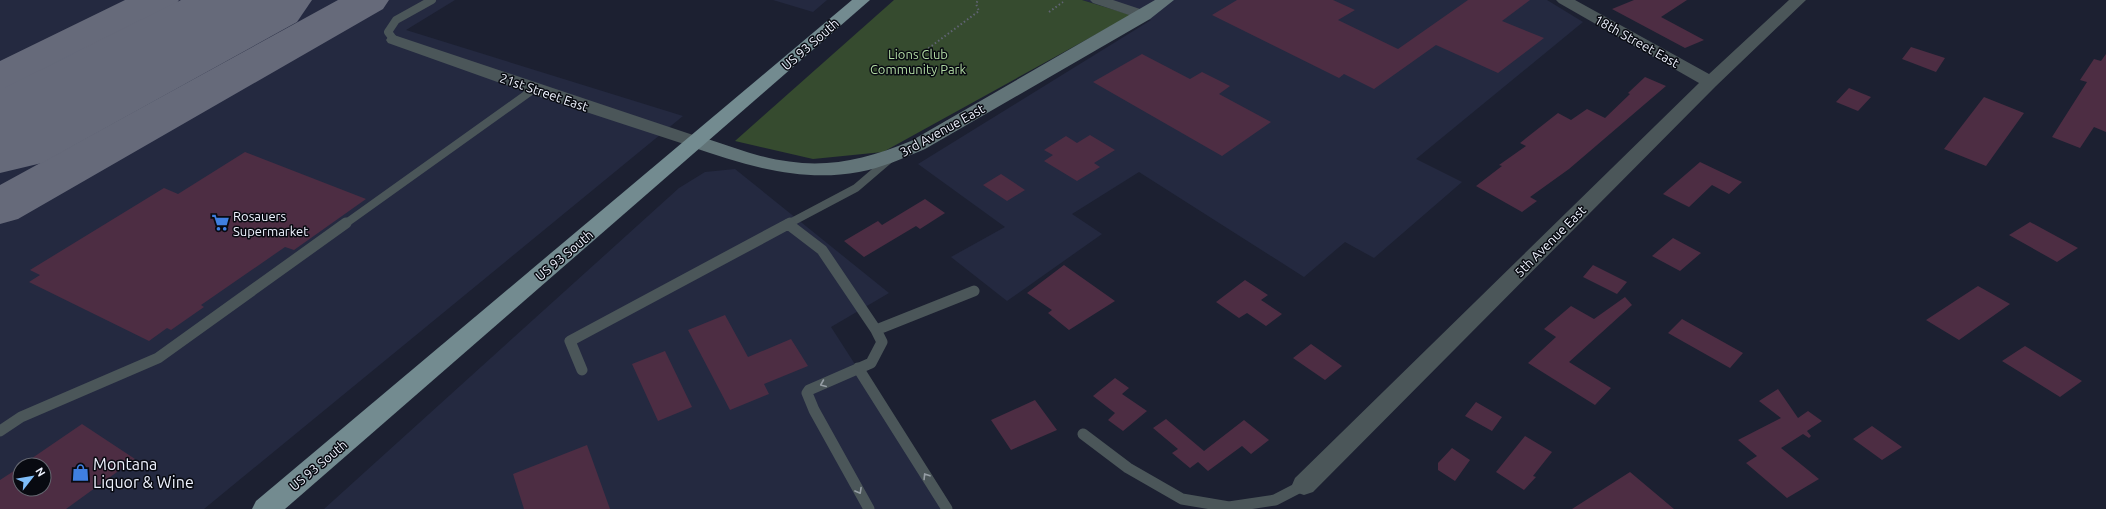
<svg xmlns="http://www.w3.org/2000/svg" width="2106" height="509" font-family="Ubuntu,sans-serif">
  <rect width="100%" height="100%" fill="#1c2031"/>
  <!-- built -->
  <path fill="#242940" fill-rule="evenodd" d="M0,0h455l-49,30 277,86 -479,393h-204zM20,465h24v24h-24z
    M773,0h54l-14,12z
    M1082,0h465l36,22 -167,137 46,23 -88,76 -29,-16 -41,35 -165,-105 -67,42 30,20 -95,67 -56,-44 54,-30 -87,-63 233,-144z
    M735,169l154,124 -58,34 117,182h-624l355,-321 26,-16z"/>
  <!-- green -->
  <path fill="#364b2f" d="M894,0h188l49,15 -248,137 -70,7 -78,-18z"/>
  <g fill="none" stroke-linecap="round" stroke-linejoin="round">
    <!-- taxiway -->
    <path fill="#666a7a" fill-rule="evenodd" d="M125,0h54l-6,9 -157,79 -16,4v-31z
      M338,0h51l-6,9 -365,210 -18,5v-39z"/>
    <!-- runway -->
    <path fill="#666a7a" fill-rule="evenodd" d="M181,0h131l-15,22 -255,141 -42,10v-83z"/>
  </g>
  <!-- building -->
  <path fill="#4d2d43" d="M1237,0h96l22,10 -17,10 60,29 70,-49h62l-28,21 42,17 -46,35 -62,-28 -62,44 -30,-15 -5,4 -127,-63z
    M1634,0h53l-26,17 43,23 -19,8 -73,-39z
    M1911,47l34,11 -9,14 -34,-13z
    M1142,54l48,25 12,-7 28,14 -11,8 52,28 -49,34 -129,-74z
    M2106,54v78l-12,-5 -14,21 -28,-11 35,-55 -7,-2 14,-21 7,2z
    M1645,77l21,9 -97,83 -39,28 7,4 -15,11 -46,-26 26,-20 -3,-1 27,-19 -6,-3 38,-30 13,7 16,-11 18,9 25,-24 -2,-1z
    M1849,88l22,9 -13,14 -22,-9z
    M1984,97l40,16 -38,53 -42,-17z
    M1090,135l25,15 -21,13 6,4 -23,14 -33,-20 9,-6 -9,-5 22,-14 11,7z
    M245,152l121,47 -72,51 -9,-3 -84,58 3,2 -33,23 -4,-2 -18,13 -120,-59 11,-7 -10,-5 134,-82 14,6z
    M1700,162l42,20 -13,12 -17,-9 -23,22 -26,-13z
    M1001,174l24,16 -18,11 -24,-16z
    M925,199l20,14 -25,16 -4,-3 -52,31 -20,-16 34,-20 4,4z
    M2030,222l48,26 -21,14 -48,-27z
    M1673,238l28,15 -21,18 -28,-15z
    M1064,265l51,36 -46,29 -21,-17 4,-3 -25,-17z
    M1593,265l34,17 -10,12 -34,-17z
    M1245,280l23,15 -7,5 21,14 -16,12 -19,-13 -8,5 -23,-16z
    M1978,286l32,18 -51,36 -33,-20z
    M1625,297l7,8 -63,57 42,26 -16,17 -67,-42 28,-26 -12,-8 27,-23 23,13z
    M725,315l23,42 43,-18 17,27 -44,18 5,10 -39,16 -42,-80z
    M1682,319l61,34 -13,15 -62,-35z
    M1311,344l31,22 -17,14 -32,-22z
    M2025,346l57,35 -22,16 -58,-36z
    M665,351l27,56 -34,14 -26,-57z
    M1115,378l14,10 -7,6 25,17 -24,20 -15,-11 7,-7 -22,-17z
    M1778,389l20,29 10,-7 14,10 -15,10 4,5 -2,2 -6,-4 -22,14 38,31 -32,19 -41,-35 11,-7 -19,-16 43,-22 -22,-17z
    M1035,400l22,30 -46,20 -20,-30z
    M1476,402l26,15 -10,14 -27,-15z
    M1166,419l38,32 40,-31 25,20 -18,14 -9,-8 -34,25 -10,-9 -8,6 -18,-15 6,-4 -25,-21z
    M82,424l53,35 -69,50h-66v-29l20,-13v22h24v-24h-22z
    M1872,426l30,21 -20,13 -29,-21z
    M1525,436l27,16 -19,24 3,1 -12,13 -28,-18z
    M587,445l23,64h-86l-11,-35z
    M1452,448l18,12 -15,21 -17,-11v-7z
    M1630,472l44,37h-102z"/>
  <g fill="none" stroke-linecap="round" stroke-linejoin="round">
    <!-- path -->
    <path stroke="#606473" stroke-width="2" stroke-dasharray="1.5 2.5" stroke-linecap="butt" d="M1049,12l14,-10
      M922,53l57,-42 -3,-7 2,-4"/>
    <!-- lane-far1 -->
    <path stroke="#4b5659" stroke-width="8" d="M394,40l-6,-8 8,-12 36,-20
      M345,224l189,-135
      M788,224l68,-36 35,-30"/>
    <!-- lane -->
    <path stroke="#4b5659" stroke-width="11" d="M788,224l34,26 54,80 98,-39
      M858,368l89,141
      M582,370l-12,-29 220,-118
      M0,431l21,-14 137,-59 188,-135
      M1083,434l45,34 54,31 47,8 46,-7 29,-15
      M869,509l-55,-99 -7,-17 2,-3 62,-27 11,-21 -6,-12"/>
    <!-- street -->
    <path fill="#4b5659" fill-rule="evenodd" d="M1090,0h23l36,12 3,3 -3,3 -5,2 -51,-17z
      M1556,0h19l134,74 80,-74h17l-90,86 -403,406 -9,3 -9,-3 -3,-7 3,-7 404,-395 -140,-80z
      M394,35l308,103 3,4 -3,4 -6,1 -6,-1 -162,-53 -140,-50 -2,-3 2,-3z"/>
    <!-- secondary -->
    <path fill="#627478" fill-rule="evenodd" d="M1155,0h19l-24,19 -225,130c-22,9 -43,19 -66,23 -59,11 -115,-7 -170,-26l-3,-4 3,-4 7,-2c21,5 40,13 61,19 58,16 100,8 154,-14z"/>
    <!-- primary -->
    <path fill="#738b90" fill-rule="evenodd" d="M852,0h18l-585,509h-33l4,-8z"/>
  </g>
  <!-- one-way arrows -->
  <defs><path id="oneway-chevron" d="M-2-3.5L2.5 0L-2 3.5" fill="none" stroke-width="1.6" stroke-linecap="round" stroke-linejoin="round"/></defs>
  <g stroke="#959da4">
    <use href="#oneway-chevron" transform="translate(823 384) rotate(157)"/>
    <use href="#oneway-chevron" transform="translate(926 476) rotate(-122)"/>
    <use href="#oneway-chevron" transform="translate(859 491) rotate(61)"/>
  </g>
  <!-- icons -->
  <defs>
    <symbol id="supermarket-bare" viewBox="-9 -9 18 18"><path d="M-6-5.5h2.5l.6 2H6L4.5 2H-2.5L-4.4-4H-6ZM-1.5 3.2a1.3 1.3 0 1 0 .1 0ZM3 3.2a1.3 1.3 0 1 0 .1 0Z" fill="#3f7fe0" stroke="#080a11" stroke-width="2.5" paint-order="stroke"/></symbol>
    <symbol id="shop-bare" viewBox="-9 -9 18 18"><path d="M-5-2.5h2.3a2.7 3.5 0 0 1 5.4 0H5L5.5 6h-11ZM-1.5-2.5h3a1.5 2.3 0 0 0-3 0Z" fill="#3f7fe0" stroke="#080a11" stroke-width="2.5" paint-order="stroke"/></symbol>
  </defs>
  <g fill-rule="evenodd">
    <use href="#supermarket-bare" x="208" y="210" width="25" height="25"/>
    <use href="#shop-bare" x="68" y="460" width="25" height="25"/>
  </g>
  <g text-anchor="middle" stroke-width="3" stroke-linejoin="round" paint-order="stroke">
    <!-- street labels -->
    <g font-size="13" fill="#eff3ff" stroke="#080a11">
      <text transform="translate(1637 41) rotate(29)" y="5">18th Street East</text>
      <text transform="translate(810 44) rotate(-41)" y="5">US 93 South</text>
      <text transform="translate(544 92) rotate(19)" y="5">21st Street East</text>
      <text transform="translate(942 130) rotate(-29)" y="5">3rd Avenue East</text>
      <text transform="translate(1550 241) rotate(-45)" y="5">5th Avenue East</text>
      <text transform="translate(564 255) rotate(-40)" y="5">US 93 South</text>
      <text transform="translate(318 465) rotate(-40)" y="5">US 93 South</text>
    </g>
    <!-- park labels -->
    <g font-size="13" fill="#b1daa3" stroke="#080a11">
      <text x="918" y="59">Lions Club<tspan x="918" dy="15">Community Park</tspan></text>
    </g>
    <!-- poi labels -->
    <g font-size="13" fill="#eff3ff" stroke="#080a11" text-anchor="start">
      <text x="233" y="221">Rosauers<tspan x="233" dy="15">Supermarket</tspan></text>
    </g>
    <!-- near-poi labels -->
    <g font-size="16" fill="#eff3ff" stroke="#080a11" text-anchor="start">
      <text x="93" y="470">Montana<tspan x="93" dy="18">Liquor &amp; Wine</tspan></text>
    </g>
  </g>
  <!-- north arrow -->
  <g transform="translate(32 477) rotate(59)"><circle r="19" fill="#080a11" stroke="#646770"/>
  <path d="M0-3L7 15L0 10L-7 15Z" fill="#7ebdf9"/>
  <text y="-6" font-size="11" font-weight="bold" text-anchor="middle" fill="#eff3ff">N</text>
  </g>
</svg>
